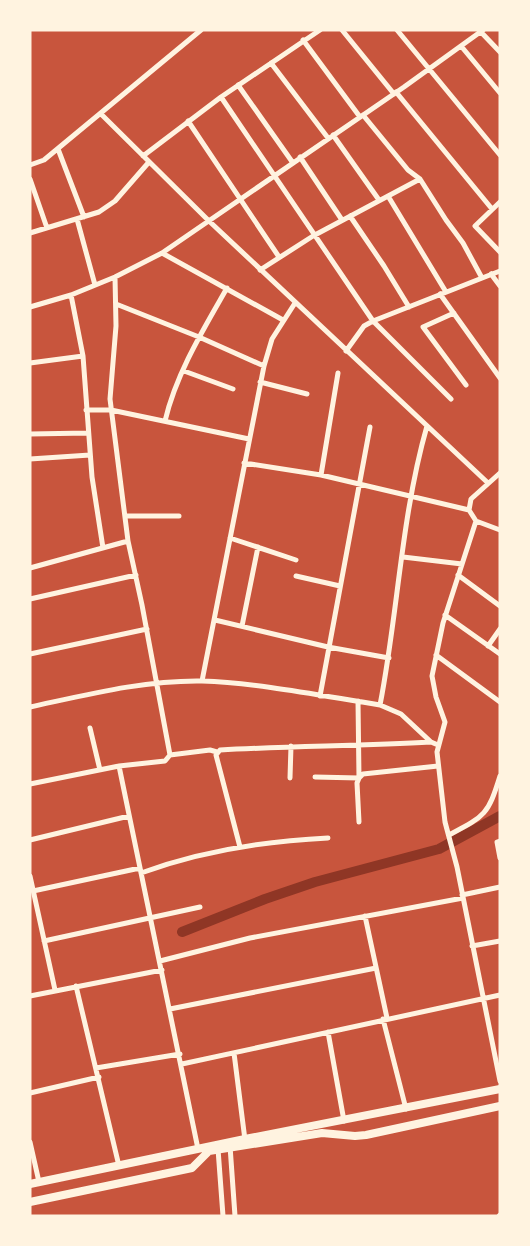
<svg xmlns="http://www.w3.org/2000/svg" width="530" height="1246" font-family="'Noto Sans',sans-serif">
  <rect width="100%" height="100%" fill="#c8553d"/>
  <g fill="none" stroke-linecap="round" stroke-linejoin="round">
    <!-- canal -->
    <path stroke="#8f3625" stroke-width="10" d="M182,932l83,-33 50,-17 124,-33 61,-33"/>
    <!-- minor -->
    <path stroke="#fff3e0" stroke-width="5" d="M342,30l52,64
      M397,30l103,125
      M479,30l21,22
      M303,40l57,77
      M461,46l39,47
      M271,63l57,75
      M238,85l55,78
      M396,92l96,117
      M221,97l152,224 78,78
      M101,114l108,107 279,262
      M363,115l45,55 12,9 26,41 17,23 19,35
      M188,121l91,136
      M333,135l46,65
      M58,149l26,68
      M143,156l78,-59 99,-67
      M300,157l42,63
      M30,165l14,-5 157,-130
      M30,179l17,49
      M388,196l58,96
      M500,202l-25,24 25,26
      M350,216l34,50 25,41
      M77,219l18,66
      M30,233l69,-21 16,-11 34,-39
      M162,253l121,67
      M260,270l53,-34 107,-57
      M491,274l9,12
      M440,294l60,84
      M71,295l12,61 9,121 11,71
      M116,304l83,33 65,29
      M30,307l41,-12 44,-18 47,-24 242,-166 79,-57
      M454,313l-31,14 43,58
      M346,351l18,-25 9,-5 127,-50
      M30,363l53,-7
      M184,371l49,18
      M260,382l47,12
      M86,410h25l138,29
      M165,421c11,-47 38,-91 62,-133
      M30,434l58,-1
      M30,459l60,-4
      M244,463l77,12 148,35
      M500,473l-29,26 -2,11 7,11 -33,102 -11,53 4,21 9,25 -8,30 8,70 12,45 43,214
      M321,475l17,-102
      M125,516h54
      M476,521l24,9
      M230,538l66,22
      M403,557l59,7
      M30,568l98,-27
      M458,575l42,31
      M296,576l44,10
      M30,599l106,-24
      M445,615l55,39
      M215,620l113,27 61,11
      M242,626l16,-79
      M488,646l12,-17
      M30,654l117,-25
      M436,655l64,47
      M202,681l62,-315 8,-27 23,-36
      M320,696l50,-269
      M380,705c18,-92 21,-188 47,-279
      M30,707c56,-12 114,-27 172,-26 57,2 121,15 178,24l21,9 30,28 7,3
      M90,728l10,42
      M170,755l40,-5 7,2
      M119,766l79,383
      M315,777l44,1 -1,-77
      M290,778l1,-32
      M30,784l89,-18 46,-5 5,-6 -28,-150 -14,-64 -18,-142 6,-73 -1,-49
      M359,822l-2,-39 2,-5 4,-4 75,-8
      M449,835c36,-19 39,-20 51,-59
      M30,840l99,-24
      M500,841l-3,1 3,16
      M240,847l-24,-92 4,-5c70,-4 141,-4 211,-8
      M141,873c60,-22 124,-32 187,-35
      M30,876l25,114
      M33,891l107,-23
      M462,895l38,-8
      M365,916l22,102
      M44,941l156,-34
      M472,946l28,-5
      M160,961l90,-23 213,-40
      M76,986l43,180
      M30,996l132,-26
      M170,1009l206,-41
      M383,1019l23,90
      M328,1032l16,89
      M234,1053l11,87
      M182,1064l318,-69
      M96,1068l84,-14
      M30,1093l69,-16
      M30,1142l9,40
      M230,1146l5,70
      M218,1149l5,67
      M499,1216l1,-1"/>
    <!-- secondary -->
    <path stroke="#fff3e0" stroke-width="8" d="M30,1184l215,-45 255,-50
      M30,1202l162,-34 17,-17 113,-18 33,3 11,-1 134,-29"/>
  </g>
  <!-- border -->
  <rect width="530" height="1246" fill="none" stroke="#fff3e0" stroke-width="63"/>
</svg>
